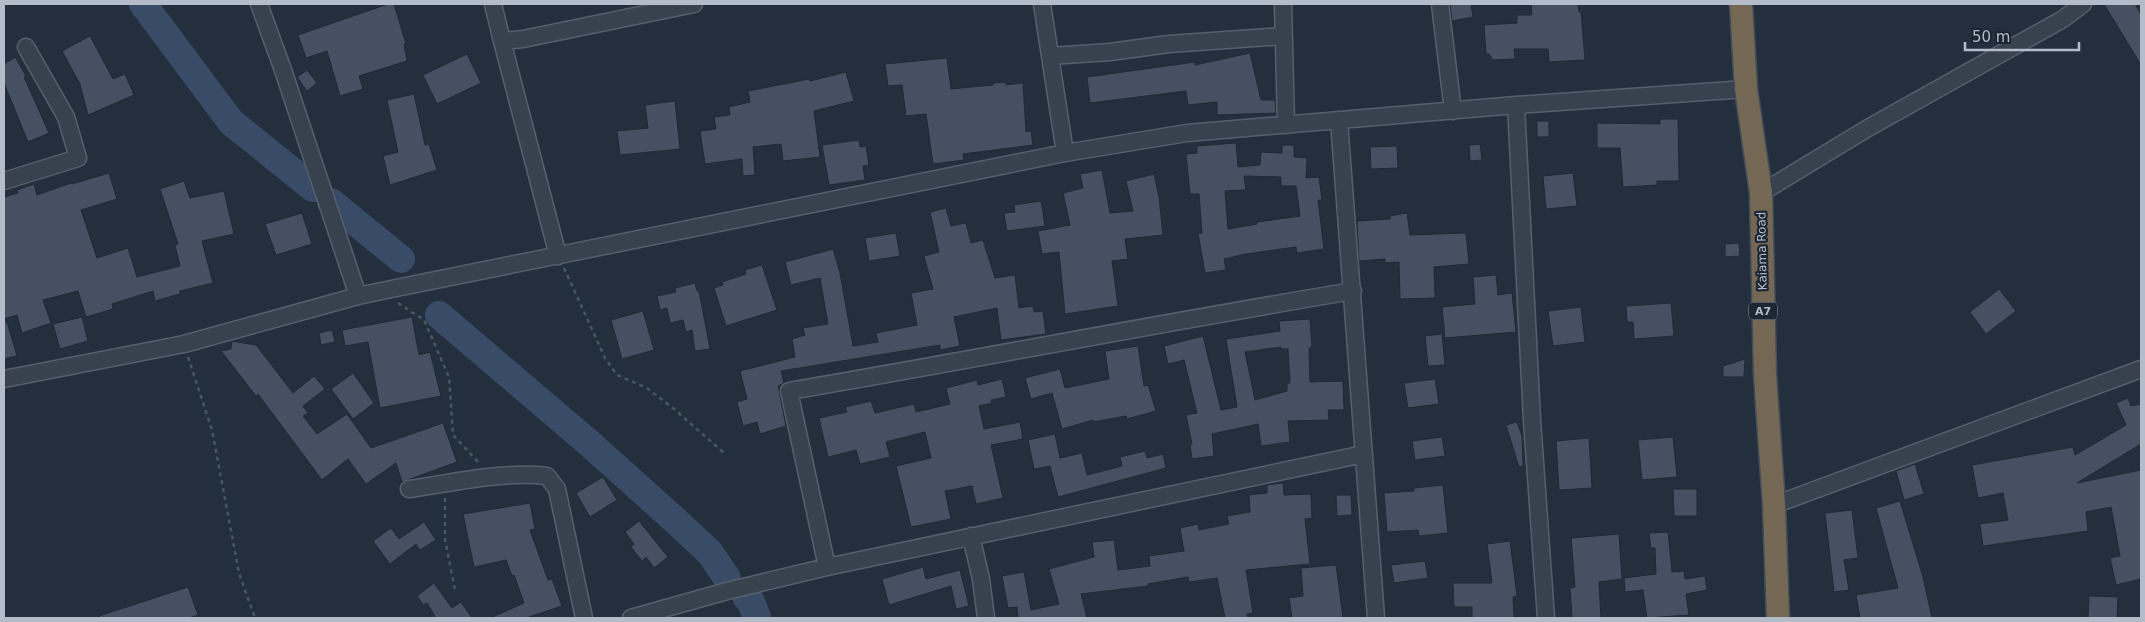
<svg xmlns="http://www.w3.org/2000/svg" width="2145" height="622" font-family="'DejaVu Sans',sans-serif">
  <rect width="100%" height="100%" fill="#242f3e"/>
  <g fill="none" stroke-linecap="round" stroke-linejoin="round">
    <!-- river -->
    <path stroke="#394c67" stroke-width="28" d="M143,4l88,118 82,66
      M331,202l70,57
      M439,315l150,128 87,78 34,32 17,25
      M747,598l4,4 6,16"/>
  </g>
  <!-- building -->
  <path fill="#455162" stroke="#1f2835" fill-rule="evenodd" d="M388,4h6l12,40h-2l3,17 -48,15 4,13 -23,7 -13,-45 -21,7 -8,-23z
    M1456,4h15l2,13 -21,4 -2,-16z
    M1531,4h47l1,8h2l4,48 -36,2 -1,-13h-34l1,10 -22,1 -4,-6h-3l-2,-29 33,-2v-8h15z
    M2104,4h31l6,10v51z
    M90,36l23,43 12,-5 9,21 -46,20 -8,-31 -18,-33z
    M1250,53l11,47h14l1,13 -59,2v-13l-29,3 -2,-14 -96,12 -3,-26 108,-15v3z
    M467,54l14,29 -44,21 -14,-29z
    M15,57l11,19 -2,1 25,56 -21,9 -24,-59v-19z
    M947,58l4,31 42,-4v-2l13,-1v3l17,-2 3,49 5,-1 2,14 -70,9 1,6 -31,4 -7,-50 -20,2 -4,-31 -14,1 -3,-22z
    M307,70l10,13 -10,8 -10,-14z
    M846,72l8,29 -40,10 6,46 -37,4 -2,-17 -28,3 2,28 -12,1 -1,-17 -37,5 -5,-33 16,-2 -2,-12 16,-2 -1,-8 21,-5 -2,-11 61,-12 1,2z
    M414,94l11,51 4,-1 8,26 -47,15 -7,-29 15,-4 -11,-52z
    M675,101l5,48 -60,6 -3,-24 31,-3 -3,-23z
    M1660,119h18l1,62h-22v4l-34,2 -3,-39h-23v-25l63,1z
    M1537,121h12v16h-12z
    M859,140l1,7 6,-1 3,19 -6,1 2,14 -36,5 -7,-40z
    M1236,143l2,24 22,-2 1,-13 21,1v-8h12v12l13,1 -1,20 13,-1 3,23h-4l6,49 -27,4 -1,-6 -50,7 -22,5 2,11 -21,3 -7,-40h4l-3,-39h-9l-4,-40 11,-1v-7zM1244,176l37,1v9h15l4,30 -43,6v2l-29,5 -3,-38 21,-1z
    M1480,144l2,16 -12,1 -1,-16z
    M1397,146l1,22 -27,1 -1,-22z
    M1102,170l8,43 23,-2 -7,-30 28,-7 5,23 4,38 -38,4 3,20 -16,2 6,45 -53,8 -6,-62 -17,2 -4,-23 32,-6 -7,-32 20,-5 -3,-14z
    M109,173l8,26 -36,11 16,48 31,-10 9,29 43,-11 -5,-21 3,-1 -18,-55 24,-8 6,17 34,-7 10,43 -32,7 11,42 -33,8v3l-25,7 -2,-10 -41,13 1,5 -27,8 -8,-26 -35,9 8,23 -29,10 -5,-18 -13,4v-122l14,-4 -1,-3 17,-6 3,11 34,-12 1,1z
    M1573,173l4,33 -31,3 -3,-33z
    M1041,201l4,25 -38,5 -3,-18 11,-1 -1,-7z
    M946,208l5,18 15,-3 5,20 12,-3 12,38 20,-3 4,33 14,-2 1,6 9,-1 3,23 -45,6 -4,-32 -43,9 6,29 -20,4v-5l-159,26 3,12 -6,3 8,40 -26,8 -3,-12 -14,4 -6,-24 10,-3 -7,-28 55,-14 -3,-18 13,-4 -2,-7 25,-4 -8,-46 -29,7 -6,-23 48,-13 7,24 13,73 25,-4 -2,-9 41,-8 -6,-32 22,-4 -9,-33 15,-4 -9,-40z
    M302,213l10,31 -36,11 -11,-31z
    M1407,213l3,22 56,-2 3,31 -35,3 1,31 -35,1 -1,-37 -14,1v-4l-26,2 -2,-40 33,-2v-3z
    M896,233l4,23 -31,5 -4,-23z
    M1739,243l1,13 -15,1v-13z
    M762,265l15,45 -51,16 -12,-38 9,-3 -1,-3 24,-8 -1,-4z
    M1496,275l2,20 14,-2 4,39 -71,6 -3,-31 33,-3 -2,-27z
    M695,283l2,8h2l11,58 -15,2 -3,-21 -6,2 -3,-12 -13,3 -3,-15 -7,2 -3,-14 19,-4 -1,-4z
    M1999,289l17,22 -30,23 -16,-22z
    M1671,303l3,33 -40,3 -1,-17h-6l-1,-16z
    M1581,307l4,35 -32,4 -5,-35z
    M643,311l11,39 -32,9 -11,-39z
    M82,317l6,24 -28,8 -7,-25z
    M412,317l7,38 11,-3 11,44 -61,12 -12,-66 -23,4 -3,-16z
    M1310,319l2,28 -3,1 1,34 33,-1 1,29h-16l1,10 -41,1 2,21 -29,4 -3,-22 -46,10 2,22 -22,3 -2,-15h2l-6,-29 11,-2 -13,-53 -16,4 -4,-18 39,-10 18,74 16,-3 -11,-68 54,-8 -1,-10zM1281,347v2h7l2,34h-3v8l-32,9 -10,-48z
    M7,322l10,34 -13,3v-36z
    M332,330l3,12 -14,3 -2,-12z
    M1442,334l3,31 -17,1 -3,-30z
    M232,341l24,4 37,48 21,-17 11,13 -22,17 5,7 -5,3 14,18 30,-20 24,34 72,-25 14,39 -55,20 -6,-19 -30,21 -18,-25 -26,21 -64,-86 -2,2 -35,-45 10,-2z
    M1138,346l6,40 4,-1 8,26 -29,8 -1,-3 -33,6v-2l-31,9 -10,-36 -21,6 -6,-21 35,-9 5,19 44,-9 -4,-28z
    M1745,359l-1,18h-21v-11z
    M353,373l21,30 -21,16 -22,-30z
    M1002,379l4,18 -15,3 1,3 -13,3 5,23 36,-7 3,17 -32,6 12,53 -27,6 -4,-18 -27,5 6,28 -40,8 -15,-61 35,-8 -6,-26 -39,10 4,15 -30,7 -4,-14 -28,7 -9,-39 28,-6 -2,-5 26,-6 4,12 39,-9 2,8 34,-8 -4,-16 31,-8 1,5z
    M1435,379l4,25 -31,4 -4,-25z
    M2128,398l3,8 10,-2v40l-64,39 64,-13v109l-25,6 -6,-27 10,-2 -9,-49 -25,5 2,19 -105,15 -3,-22 28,-4 -5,-27 -25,5 -6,-33 101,-18 2,8 51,-30 -10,-22z
    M1517,422l5,14 1,30 -4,1 -13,-42z
    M1055,434l5,24 22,-5 5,22 35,-9 -2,-9 25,-6 2,7 16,-4 3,14 -108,29 -8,-31 -16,3 -6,-29z
    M1442,437l3,19 -30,4 -3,-19z
    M1673,437l4,40 -35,3 -4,-40z
    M1589,438l3,50 -33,2 -3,-49z
    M1915,464l9,30 -20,6 -8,-29z
    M603,477l14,23 -27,17 -14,-24z
    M1283,483l1,12 27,-1 1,24 -7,1 5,45 -64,6 7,43 -6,1 1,4h-23l-8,-40 -28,4 -1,-5 -40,7v2l-67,8 6,24h-69l-1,-11 -9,1 -6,-32 22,-4 7,38 28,-6 -10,-35 45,-12 -2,-15 22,-2 4,30 32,-4 -1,-10 35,-5 -4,-23 18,-4 1,6 30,-6 -2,-8 23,-4 -1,-17 18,-2v-8z
    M1443,485l5,48 -29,3 -1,-6 -31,2 -3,-39 30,-2v-3z
    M1673,489h24v27h-23z
    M1336,495h15l1,20 -15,1z
    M1900,501l23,76 9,41h-72l-4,-23 42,-7 -22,-80z
    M530,503l5,26 -5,1 18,50 4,-1 10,27 -36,12h-36l34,-15 -10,-28 -2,1 -6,-16 -32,7 -11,-53z
    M1852,510l6,48 -14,2 5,30 -15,2 -9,-79z
    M639,521l29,36 -14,11 -8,-11 -4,4 -11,-14 3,-3 -9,-12z
    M424,522l12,18 -16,10 -4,-6 -26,20 -17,-23 18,-13 8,11z
    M1668,532l4,40 12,-1 1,8 20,-3 2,14 -21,4 3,21 -42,3 -4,-28 -18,2 -1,-14 32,-4 -1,-26h-4l-2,-15z
    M1619,534l3,45 -23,3 2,36h-29l-2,-30 5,-1 -4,-49z
    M1510,541l7,55 -4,1 1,21h-42v-11h-18l-1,-24h39l-5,-39z
    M1425,561l3,17 -34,5 -3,-18z
    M1336,565l7,53h-51l-3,-20 14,-2 -2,-28z
    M923,567l3,12 34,-9 9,36 -13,3 -5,-23 -62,19 -7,-26z
    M434,583l18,25 9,-6 11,16h-36l-9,-15 -4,2 -6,-9z
    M188,587l10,28 -9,3h-89l-1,-2z
    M2089,596l29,1 -1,21h-29z"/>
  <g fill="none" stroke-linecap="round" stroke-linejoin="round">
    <defs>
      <path id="minor" d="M259,4l24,66 75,226
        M493,4l9,37 21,-2 171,-35
        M1042,4l23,149
        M1283,4l3,121
        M1440,4l13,107
        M502,41l56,215
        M1050,56l60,-4 59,-8 114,-8
        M1516,105l16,315 14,198
        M1339,120l37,498
        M4,181l74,-23 -12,-41 -40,-70
        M1761,193l107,-65 195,-109 20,-15
        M4,379l180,-35 174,-48 43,-9 664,-134 122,-20 329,-28 230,-16
        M409,489c45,-6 92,-18 138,-13l10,13 27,129
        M1774,505l367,-136
        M971,536l10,43 5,39
        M827,567l-38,-176c188,-32 376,-69 564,-100
        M631,618l96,-27 100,-24 537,-113"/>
      <path id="highway" d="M1741,4l5,85 15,104 4,182 9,130 4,113"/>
    </defs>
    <!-- minor casing -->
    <use href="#minor" stroke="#565f6c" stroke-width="19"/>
    <!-- highway casing -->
    <use href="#highway" stroke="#434c59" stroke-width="25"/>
    <!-- path -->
    <path stroke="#44595c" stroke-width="2.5" stroke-dasharray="4 4" stroke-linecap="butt" d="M564,268l41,90 12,17 30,13 27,21 50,44
      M398,303l26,17 25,57 4,58 26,28
      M188,357l24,73 27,143 16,45
      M445,498v41l10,51"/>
    <!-- minor -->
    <use href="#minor" stroke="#38414e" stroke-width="16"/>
    <!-- highway -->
    <use href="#highway" stroke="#746855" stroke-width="22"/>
  </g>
  <g text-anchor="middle" stroke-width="4.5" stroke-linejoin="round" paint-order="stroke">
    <!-- shield labels -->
    <rect fill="#1d2633" stroke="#878f9c" stroke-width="1" x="1749" y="302.5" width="28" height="17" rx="4"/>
    <g font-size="11" font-weight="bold" fill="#b4bcc9">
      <text x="1763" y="315">A7</text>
    </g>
    <!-- street labels -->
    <g font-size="12" fill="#b4bcc9" stroke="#1d2633">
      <text transform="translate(1762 251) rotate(-91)" y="4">Kaiama Road</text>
    </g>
  </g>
  <!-- border -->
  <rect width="2145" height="622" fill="none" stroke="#b4bcc9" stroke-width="10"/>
  <!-- scale -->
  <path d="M1965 42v8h114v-8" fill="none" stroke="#b4bcc9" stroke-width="2.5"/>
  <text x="1972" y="42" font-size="15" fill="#b4bcc9" stroke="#1d2633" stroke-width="4" paint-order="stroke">50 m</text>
</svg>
